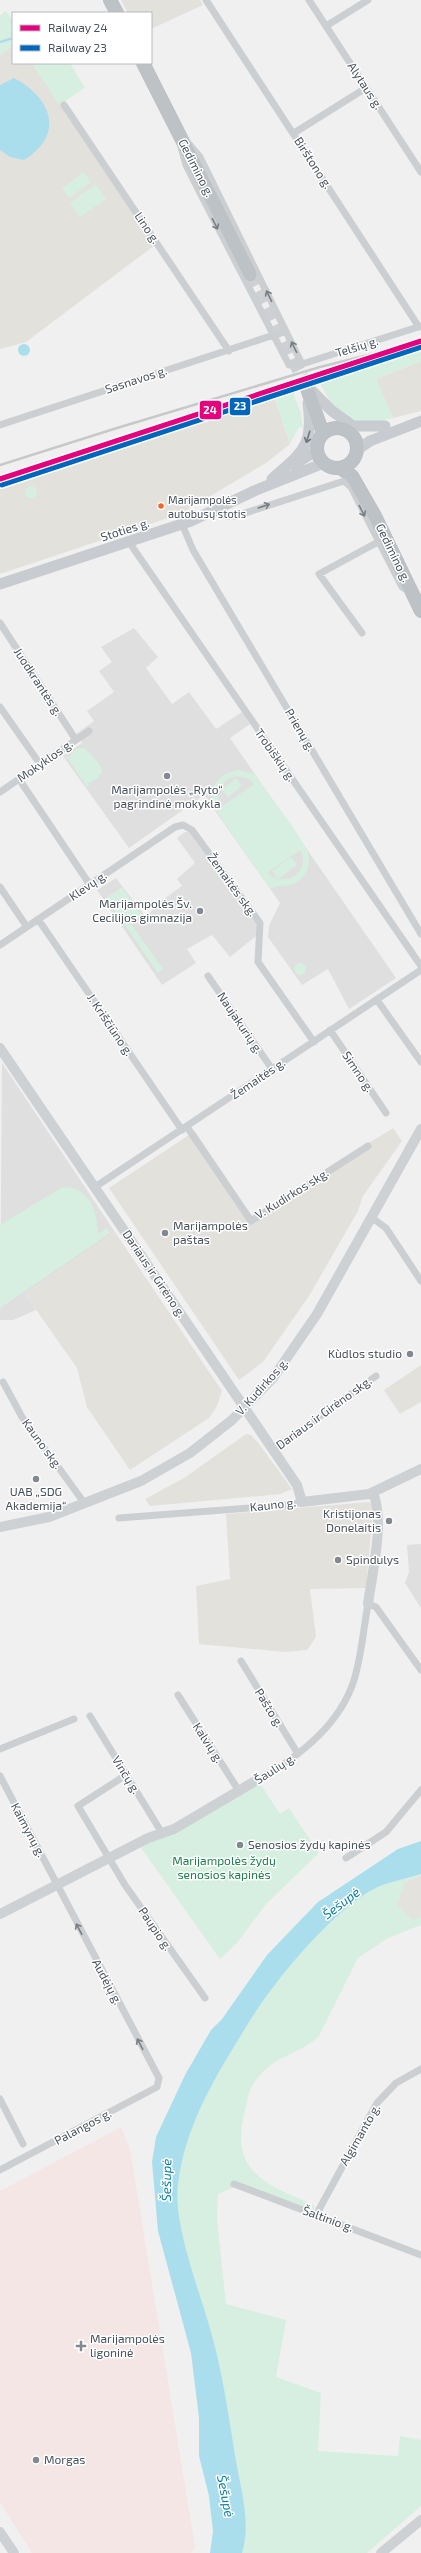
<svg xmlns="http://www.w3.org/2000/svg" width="421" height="2553" font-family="'Exo 2',sans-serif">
  <rect width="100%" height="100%" fill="#f1f0f0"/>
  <!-- commercial -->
  <path fill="#e2e1dc" d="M121,0h79l3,5 -52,24v-16h-23z
    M13,46v17h19l123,182 -129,97 -26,7v-294z
    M421,361v50l-28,7 -17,-39z
    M273,393l17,51 -24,19 -86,51 -180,60v-85l132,-43 83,-34z
    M393,1128l9,13 -39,55 -5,15 -49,85 -46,66 -24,18 -130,-192 86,-57 57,85z
    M115,1232l107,159 -5,15 -8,12 -79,52 -43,-63 -10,-39 -52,-74z
    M421,1365v37l-21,12 -16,-24z
    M246,1434l5,1 8,9 33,45 -11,5 -131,12 -5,-7 39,-21z
    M369,1502l3,3 1,6 -7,77 -56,1 6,48 -9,13 -22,2 -86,-8 -3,-58 34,-7 -4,-65z"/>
  <!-- education -->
  <path fill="#dfdfe0" d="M134,628l24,29 -12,11 26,36 17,-12 27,37 26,-17 8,12 -20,14 166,240 -47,31 -21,-40 -26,16 -34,-48 1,-11 11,-23 -76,-108 -75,53 -66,-92 19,-13 -6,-9 18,-13 -7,-10 27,-19 -15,-21 13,-9 -11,-15z
    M185,832h5l67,92 -1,12 -26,21 -18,-22 -25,14 9,14 -34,22 -65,-95 19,-12 29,38 13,-10 -1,-2 25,-18 -5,-7 18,-16 -18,-25z
    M2,1063l113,169 -90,62 11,16 -23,10h-13z
    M421,1544v64l-16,-25 4,-11 -2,-27z"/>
  <!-- medical -->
  <path fill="#f3e6e5" d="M121,2127l9,22 65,398 -4,6h-159l-32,-51v-311z"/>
  <!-- green -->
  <path fill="#d6efe0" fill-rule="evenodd" d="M6,11l7,10v25l-13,9v-40z
    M32,63h38l15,25 -26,17z
    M84,172l7,10 -22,16 -7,-10z
    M96,184l10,15 -26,18 -10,-14z
    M421,347v14l-45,18 17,39c-9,2 -19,6 -27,6 -25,0 -39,-27 -48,-45z
    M291,388l10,25 2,15 -4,-1 -9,17 -17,-51z
    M25 492a6 6 0 1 1 12 0a6 6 0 1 1-12 0Z
    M85,748l15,17 2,7 -5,7 -9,4 1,2 -2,2 -21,-31 3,1 7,-8z
    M239,770l15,4c12,17 49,63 54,79 3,10 -1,22 -9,28 -9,7 -20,2 -29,8l-59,-86c0,-18 9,-30 28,-33zM236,776l13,3 5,5 -33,23c-6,-15 0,-27 15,-31zM300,850c12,22 -15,39 -33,23z
    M236,778l6,8 -14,11 -6,-7z
    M291,857l6,8 -19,14 -6,-8z
    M122,887l20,29 -11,8 32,45 -5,4 -52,-75z
    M294 969a6 6 0 1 1 12 0a6 6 0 1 1-12 0Z
    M63,1187c28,1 34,24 35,47l9,-6 3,5 -110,75v-83z
    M259,1782l21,32 9,-6 30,45 -53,51 -29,39 -17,16 -81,-114z
    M421,1874v2l-16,6 8,37 8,-2v8l-33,13 -30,20 -39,78c-15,15 -36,18 -52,32 -18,17 -18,23 -23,47 -14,60 26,70 71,91l-3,5 -71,-27 -23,10 -1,25 9,85 60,16 -10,57 45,16 -3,58 80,5 2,-20 21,4v66l-54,47h-125c10,-30 -2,-67 -7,-98 -6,-38 -12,-79 -22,-116 -11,-43 -40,-112 -35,-154 7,-62 41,-114 73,-166 25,-40 80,-106 121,-129 14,-8 34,-11 49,-16z"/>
  <!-- sand -->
  <path fill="#e4e2dd" d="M421,1876v41l-8,3 -16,-15 8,-23z"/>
  <!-- water -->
  <path fill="#abdeec" d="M14,78c38,20 51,57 10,82l-14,-3 -10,-7v-65z
    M18 350a6 6 0 1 1 12 0a6 6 0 1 1-12 0Z
    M421,1841v33c-15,5 -35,8 -49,16 -41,23 -96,89 -121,129 -32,52 -66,104 -73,166 -5,42 24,111 35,154 10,37 16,78 22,116 5,31 17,68 7,98h-32l3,-22 -4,-35 -10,-40v-38l-8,-65 -33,-122 -6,-69 4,-25 29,-62 26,-45 11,-11 45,-64 51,-53 80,-53z"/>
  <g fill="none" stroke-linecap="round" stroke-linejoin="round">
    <!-- stream -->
    <path stroke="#abdeec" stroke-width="2.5" d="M0,42l13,-4"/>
    <!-- highway-tunnel -->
    <path stroke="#cfd0d3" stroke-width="13" stroke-dasharray="13 6" stroke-linecap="butt" d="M250,274l55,109"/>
    <defs>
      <path id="highway" d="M110,0l7,13
        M143,63l107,211
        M305,383l18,50
        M317 448a20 20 0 1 1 40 0a20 20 0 1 1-40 0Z
        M340,468l12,8 23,40 46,95"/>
    </defs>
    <!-- highway casing -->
    <use href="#highway" stroke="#b6babf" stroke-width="14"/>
    <!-- street -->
    <path stroke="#cccfd1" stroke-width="7" d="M206,0l213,327
      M309,0l112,172
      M326,26l42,-26
      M64,105l165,246
      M294,133l72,-45
      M189,144l11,13 102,207
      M181,147l5,18 12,24 91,176 13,-1 119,-38
      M0,425l286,-94
      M213,512l13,4h10l108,-35 7,6 51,100 8,5
      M182,524l11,26 228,384
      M129,542l292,424
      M0,623l76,117
      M362,633l-43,-59 59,-32
      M0,707l40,57
      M19,779l71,106
      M0,792l89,-61
      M0,887l27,40
      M38,919l144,211
      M0,945l175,-118 8,-2 9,5 68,93 -2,39 56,80
      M208,976l64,93
      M377,1000l44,62
      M330,1030l56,83
      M187,1127l64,94 117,-75
      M95,1187l326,-217
      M371,1217l15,11 35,53
      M3,1382l19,35 63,87
      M273,1450l103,-74
      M119,1518l169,-13 14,-3
      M241,1661l57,93
      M178,1695l61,96
      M90,1716l72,117
      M0,1749l74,-30
      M126,1775l-48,31 47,79 80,113
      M0,1776l159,302
      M257,1780c42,-23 87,-58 99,-107 6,-23 8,-47 12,-69l8,3 45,63
      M346,1858l40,-26 35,-42
      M0,2099l23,45
      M0,2170l157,-83 2,-9
      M234,2184l187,71
      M316,2215l61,-112 19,-20 25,-14"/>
    <!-- secondary -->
    <path stroke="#cdd1d3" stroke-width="10" d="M0,1048l297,437 5,17 67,-8 52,-25
      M0,1527l49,-10 92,-36 49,-28 42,-33 41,-42 44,-64 104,-185
      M368,1604c4,-31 17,-83 5,-111
      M0,1914l148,-76 26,-9 83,-49
      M0,2532l14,21
      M381,2553l40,-33"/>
    <!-- primary -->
    <path stroke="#c8cbcf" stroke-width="11" d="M306,385l26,26 21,15h32
      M357,450l13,-9 51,-20
      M294,465l23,-15
      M272,479c30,-27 42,-32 36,-76
      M0,584l191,-63 63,-30 70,-28"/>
    <!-- highway -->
    <use href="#highway" stroke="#bdc2c6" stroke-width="13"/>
    <!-- rail -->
    <path stroke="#c6c8ca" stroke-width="2.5" d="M0,465l117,-37 203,-61 101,-25"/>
    <defs>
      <path id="rail-1" d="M0,479l421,-138"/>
      <path id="rail-2" d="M2,485l419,-138"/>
    </defs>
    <!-- rail-1 casing -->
    <use href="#rail-1" stroke="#fff" stroke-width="8"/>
    <!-- rail-2 casing -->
    <use href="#rail-2" stroke="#fff" stroke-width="8"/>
    <!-- rail-1 -->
    <use href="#rail-1" stroke="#e5007d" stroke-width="5"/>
    <!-- rail-2 -->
    <use href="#rail-2" stroke="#0065bd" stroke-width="5"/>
  </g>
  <!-- one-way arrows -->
  <defs><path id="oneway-shaft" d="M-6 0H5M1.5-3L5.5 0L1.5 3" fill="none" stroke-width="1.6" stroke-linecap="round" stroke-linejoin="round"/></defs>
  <g stroke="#767e86">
    <use href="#oneway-shaft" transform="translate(215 224) rotate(63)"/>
    <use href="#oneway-shaft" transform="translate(269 296) rotate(-116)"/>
    <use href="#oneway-shaft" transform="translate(294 347) rotate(-116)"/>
    <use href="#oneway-shaft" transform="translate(264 506) rotate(-19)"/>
    <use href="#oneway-shaft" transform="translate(362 511) rotate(63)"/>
    <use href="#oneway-shaft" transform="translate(79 1929) rotate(-118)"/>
    <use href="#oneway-shaft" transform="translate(140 2044) rotate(-118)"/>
  </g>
  <use stroke="#6e767f" href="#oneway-shaft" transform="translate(308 437) rotate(107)"/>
  <!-- markers -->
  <circle fill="#f26522" stroke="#fff" stroke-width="1.5" cx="161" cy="506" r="3.5"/>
  <g fill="#838990" stroke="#fff" stroke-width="1.5">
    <circle cx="167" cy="776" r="4"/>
    <circle cx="200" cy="911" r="4"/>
    <circle cx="165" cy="1233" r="4"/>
    <circle cx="410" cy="1354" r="4"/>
    <circle cx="36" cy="1479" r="4"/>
    <circle cx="389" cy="1521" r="4"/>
    <circle cx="338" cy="1560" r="4"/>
    <circle cx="240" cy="1845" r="4"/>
    <path d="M79 2340h4v4h4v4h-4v4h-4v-4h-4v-4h4z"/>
    <circle cx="36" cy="2460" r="4"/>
  </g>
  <g text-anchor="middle" stroke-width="3" stroke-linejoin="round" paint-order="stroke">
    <!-- bus labels -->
    <g font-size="11" fill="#48525d" stroke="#fff" text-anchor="start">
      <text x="168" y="504">Marijampolės<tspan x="168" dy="14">autobusų stotis</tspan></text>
    </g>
    <!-- street labels -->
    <g font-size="12" fill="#48525d" stroke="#fff">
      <text transform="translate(365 86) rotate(57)" y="4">Alytaus g.</text>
      <text transform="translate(313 163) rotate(57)" y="4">Birštono g.</text>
      <text transform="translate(196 168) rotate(63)" y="4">Gedimino g.</text>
      <text transform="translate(147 228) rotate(56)" y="4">Lino g.</text>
      <text transform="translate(357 347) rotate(-17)" y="4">Telšių g.</text>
      <text transform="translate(136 380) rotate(-18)" y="4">Sasnavos g.</text>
      <text transform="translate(125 530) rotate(-18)" y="4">Stoties g.</text>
      <text transform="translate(393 553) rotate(64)" y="4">Gedimino g.</text>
      <text transform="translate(38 682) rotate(57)" y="4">Juodkrantės g.</text>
      <text transform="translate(300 730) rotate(59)" y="4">Prienų g.</text>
      <text transform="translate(275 755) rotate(55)" y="4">Trobiškių g.</text>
      <text transform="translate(45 761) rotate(-35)" y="4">Mokyklos g.</text>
      <text transform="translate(232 885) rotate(54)" y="4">Žemaitės skg.</text>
      <text transform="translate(88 886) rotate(-34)" y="4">Klevų g.</text>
      <text transform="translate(240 1023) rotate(56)" y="4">Naujakurių g.</text>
      <text transform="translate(110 1025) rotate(56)" y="4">J. Kriščiūno g.</text>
      <text transform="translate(358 1072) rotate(56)" y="4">Simno g.</text>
      <text transform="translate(258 1079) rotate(-34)" y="4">Žemaitės g.</text>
      <text transform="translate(292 1194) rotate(-32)" y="4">V. Kudirkos skg.</text>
      <text transform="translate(154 1274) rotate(56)" y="4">Dariaus ir Girėno g.</text>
      <text transform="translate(262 1387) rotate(-48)" y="4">V. Kudirkos g.</text>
      <text transform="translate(324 1413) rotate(-36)" y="4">Dariaus ir Girėno skg.</text>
      <text transform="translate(42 1444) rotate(54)" y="4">Kauno skg.</text>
      <text transform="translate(273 1505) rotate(-6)" y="4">Kauno g.</text>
      <text transform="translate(269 1708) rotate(58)" y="4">Pašto g.</text>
      <text transform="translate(208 1743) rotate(57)" y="4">Kalvių g.</text>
      <text transform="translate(275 1769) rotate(-33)" y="4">Šaulių g.</text>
      <text transform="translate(126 1775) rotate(58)" y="4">Vinčų g.</text>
      <text transform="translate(28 1830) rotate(62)" y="4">Kaimynų g.</text>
      <text transform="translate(155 1929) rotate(56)" y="4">Paupio g.</text>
      <text transform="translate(107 1982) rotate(62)" y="4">Audėjų g.</text>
      <text transform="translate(83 2127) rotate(-28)" y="4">Palangos g.</text>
      <text transform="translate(360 2135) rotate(-60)" y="4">Algimanto g.</text>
      <text transform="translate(328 2219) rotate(20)" y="4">Šaltinio g.</text>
    </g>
    <!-- poi labels -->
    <g font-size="12" fill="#48525d" stroke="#fff" text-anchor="start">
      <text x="167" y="794" text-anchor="middle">Marijampolės „Ryto“<tspan x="167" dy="14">pagrindinė mokykla</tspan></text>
      <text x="192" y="908" text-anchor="end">Marijampolės Šv.<tspan x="192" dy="14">Cecilijos gimnazija</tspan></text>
      <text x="173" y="1230">Marijampolės<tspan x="173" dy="14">paštas</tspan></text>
      <text x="402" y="1358" text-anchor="end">Kùdlos studio</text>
      <text x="36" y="1496" text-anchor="middle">UAB „SDG<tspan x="36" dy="14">Akademija“</tspan></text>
      <text x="381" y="1518" text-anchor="end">Kristijonas<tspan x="381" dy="14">Donelaitis</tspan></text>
      <text x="346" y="1564">Spindulys</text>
      <text x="248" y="1849">Senosios žydų kapinės</text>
      <text x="90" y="2343">Marijampolės<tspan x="90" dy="14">ligoninė</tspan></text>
      <text x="44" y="2464">Morgas</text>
    </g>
    <!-- park labels -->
    <g font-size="12" fill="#197e4d" stroke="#fff">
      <text x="224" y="1865">Marijampolės žydų<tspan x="224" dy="14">senosios kapinės</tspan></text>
    </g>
    <!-- water labels -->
    <g font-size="13" font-style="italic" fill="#0f80a0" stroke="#fff">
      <text transform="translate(341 1903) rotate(-37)" y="5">Šešupė</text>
      <text transform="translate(166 2180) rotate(-89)" y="5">Šešupė</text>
      <text transform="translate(226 2496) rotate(79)" y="5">Šešupė</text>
    </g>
  </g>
  <g stroke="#fff" stroke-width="1.5">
    <rect x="229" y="397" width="22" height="19" rx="4" fill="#0065bd"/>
    <rect x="199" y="400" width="23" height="20" rx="4" fill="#e5007d"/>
  </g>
  <g font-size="11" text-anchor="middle" font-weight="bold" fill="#fff">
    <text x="240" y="410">23</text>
    <text x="210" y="414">24</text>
  </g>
  <!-- legend -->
  <rect x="12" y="12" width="140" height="52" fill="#ffffff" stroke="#b6babe"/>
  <rect x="20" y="25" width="20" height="6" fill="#e5007d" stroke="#b6babe"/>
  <text x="48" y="32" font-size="12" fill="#48525d">Railway 24</text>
  <rect x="20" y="45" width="20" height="6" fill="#0065bd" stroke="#b6babe"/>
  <text x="48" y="52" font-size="12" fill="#48525d">Railway 23</text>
</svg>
